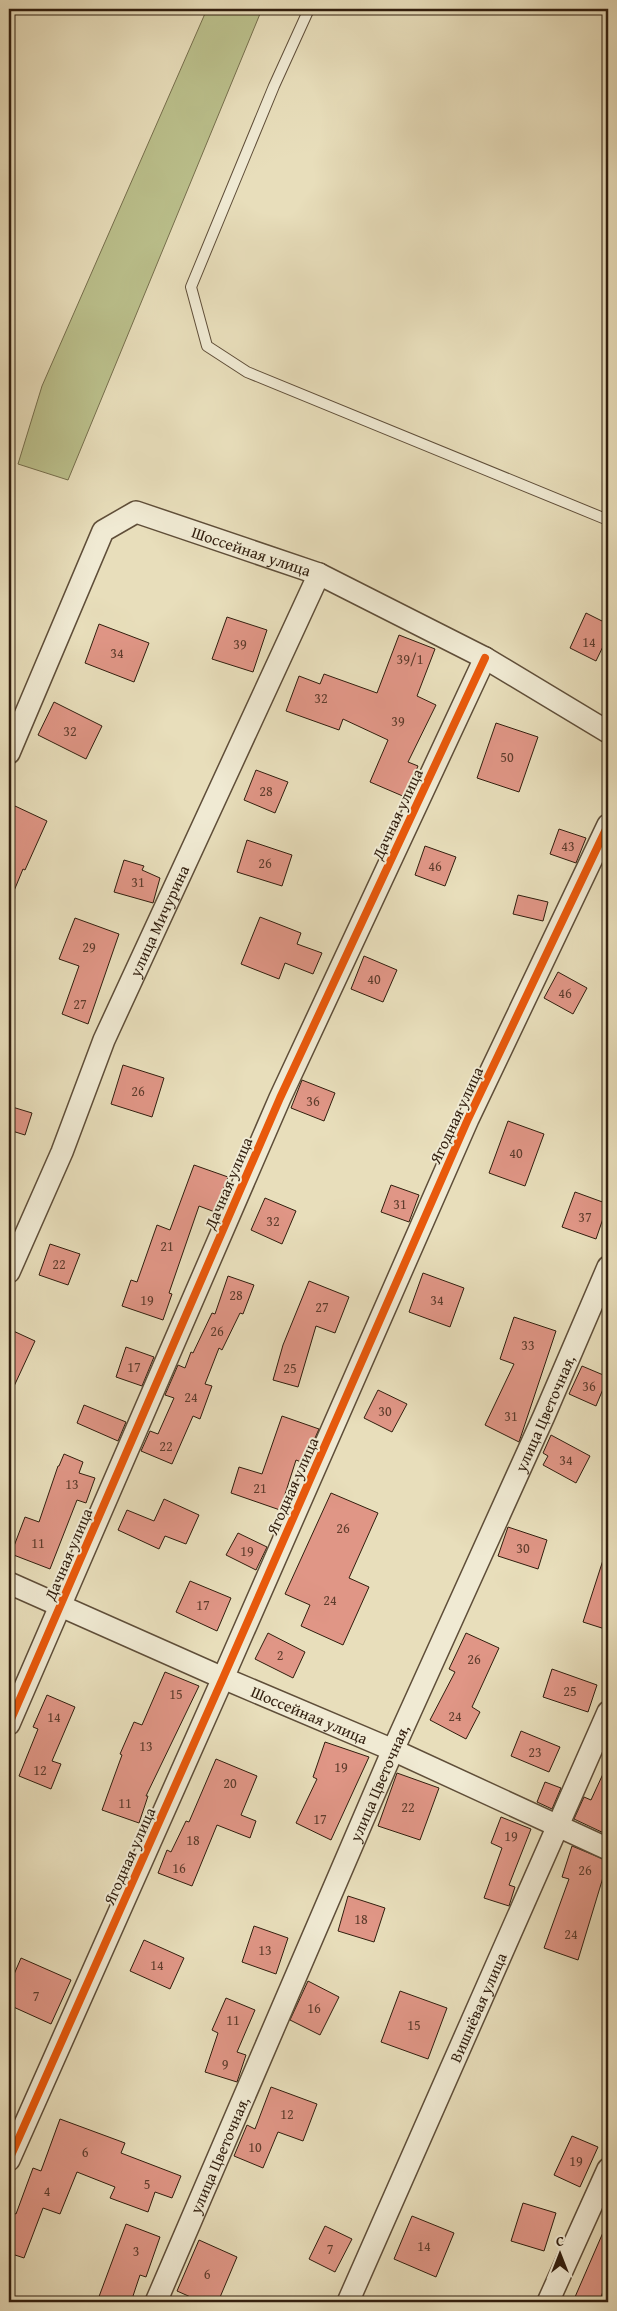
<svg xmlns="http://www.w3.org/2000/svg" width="617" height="2311" font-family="'Gentium Book Plus',serif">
  <rect width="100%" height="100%" fill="#e8debb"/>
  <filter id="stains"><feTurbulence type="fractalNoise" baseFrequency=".004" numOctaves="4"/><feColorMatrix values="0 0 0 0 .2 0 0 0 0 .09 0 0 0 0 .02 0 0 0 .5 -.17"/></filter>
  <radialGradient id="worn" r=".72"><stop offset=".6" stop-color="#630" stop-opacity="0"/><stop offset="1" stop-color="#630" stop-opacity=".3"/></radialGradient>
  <!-- green -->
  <path fill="#bbc08c" stroke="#766f4d" d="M207,9h55l-194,471 -50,-16 24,-78z"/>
  <!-- building -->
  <path fill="#e09686" stroke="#311e0e" d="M586,613l22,11v12l-12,25 -26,-13z
    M227,617l40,13 -14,42 -41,-13z
    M99,624l50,19 -15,39 -49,-19z
    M399,635l36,14 -18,47 19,9 -28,57 10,4 -13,31 -35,-15 18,-42 -45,-21 -4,11 -53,-19 13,-35 21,8 4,-10 53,19z
    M54,702l48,24 -16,33 -48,-24z
    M496,723l42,14 -19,55 -42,-14z
    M256,770l32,12 -13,31 -31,-13z
    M15,806l32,15 -22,49 -2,-1 -14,34v-84z
    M559,829l27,9 -10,25 -26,-9z
    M247,840l45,15 -10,31 -45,-14z
    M425,846l31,11 -11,29 -30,-11z
    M124,860l20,6 -2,4 18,8 -7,25 -39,-11z
    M518,895l30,7 -5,19 -30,-7z
    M260,917l41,16 -4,11 25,9 -9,21 -28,-11 -6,16 -38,-15z
    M75,918l44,16 -31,90 -26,-10 17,-48 -20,-7z
    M364,956l33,14 -14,32 -32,-13z
    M558,972l29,16 -14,26 -29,-16z
    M123,1065l41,13 -12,39 -41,-13z
    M302,1080l33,13 -11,28 -33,-13z
    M9,1106l23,7 -7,22 -16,-5z
    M508,1121l36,13 -19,52 -36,-13z
    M194,1165l34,12 -13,35 -16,-6 -30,87 3,1 -9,26 -41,-14 9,-26 6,2 20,-57 13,5z
    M391,1185l28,10 -10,27 -28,-10z
    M575,1192l33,12 -12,35 -34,-12z
    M265,1198l31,13 -14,33 -31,-14z
    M50,1244l30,10 -12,31 -29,-10z
    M423,1273l41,15 -14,39 -41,-15z
    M228,1276l26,9 -11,29 -3,-1 -18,37 -3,-2 -14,36 7,2 -12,33 -7,-3 -21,48 -31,-13 9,-20 8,3 16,-36 -9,-3 13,-30 7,3 6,-16 2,1 19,-40 3,1z
    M309,1281l40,16 -14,36 -19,-7 -18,61 -25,-7 10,-35z
    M514,1317l42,14 -37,111 -34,-17 29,-61 -14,-5z
    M9,1329l26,12 -26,56z
    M126,1347l28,10 -12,29 -26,-9z
    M582,1366l26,11 -12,29 -27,-12z
    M378,1390l29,14 -15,28 -28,-14z
    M84,1405l42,17 -8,19 -41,-18z
    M282,1416l37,13 -15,34 -8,-3 -16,50 -49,-17 8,-26 23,7z
    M551,1435l39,21 -14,27 -33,-18 5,-9 -5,-3z
    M64,1454l19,8 -4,11 16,5 -9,25 -9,-3 -27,69 -39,-15 14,-37 14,5 19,-56h1z
    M331,1493l47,20 -29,65 20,9 -26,58 -42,-19 9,-21 -25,-11z
    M164,1499l35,16 -13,29 -21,-8 -6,13 -41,-19 9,-20 27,11z
    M508,1527l39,13 -9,29 -40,-13z
    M238,1533l29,14 -11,23 -30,-15z
    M604,1557l4,1v72l-25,-8z
    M190,1581l41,17 -14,33 -41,-19z
    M268,1633l37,19 -12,26 -38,-19z
    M466,1633l33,15 -27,59 8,5 -14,27 -36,-19 25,-48 -6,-3z
    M552,1669l45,16 -9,27 -45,-15z
    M165,1672l34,14 -53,110h2l-9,27 -37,-13 20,-55 -2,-1 14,-32 8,3z
    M47,1695l28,12 -23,54 9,3 -10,25 -32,-13 19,-47 -5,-2z
    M521,1731l39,16 -11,25 -38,-16z
    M325,1742l44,15 -38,83 -35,-17 21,-44 -4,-2z
    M216,1759l41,17 -16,39 15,6 -6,17 -33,-13 -25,61 -34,-13 9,-23 4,2 15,-31 3,1z
    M608,1763v72l-34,-16 10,-22 7,3z
    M397,1773l42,15 -19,52 -42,-14z
    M545,1782l16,6 -9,21 -15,-7z
    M501,1817l30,12 -22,56 6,2 -6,19 -25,-8 18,-50 -11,-5z
    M572,1846l36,15 -30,99 -34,-12 25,-69 -7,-2z
    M348,1896l37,12 -11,34 -36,-11z
    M254,1926l34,12 -12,36 -34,-12z
    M144,1940l40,18 -14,31 -40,-18z
    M21,1958l50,22 -20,44 -42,-19v-19z
    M308,1981l31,16 -19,38 -30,-15z
    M400,1991l47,17 -19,51 -47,-17z
    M226,1998l29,12 -18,42 9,3 -9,27 -32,-10 13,-39 -6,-3z
    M271,2087l46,17 -14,37 -25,-9 -15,36 -29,-12 13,-31 8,4z
    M60,2119l65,24 -4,10 60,23 -9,22 -17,-6 -7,20 -38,-14 5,-11 -38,-15 -17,42 -17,-6 -19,50 -15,-5v-42l7,3 17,-46 8,3z
    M572,2136l26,11 -18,40 -26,-12z
    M523,2203l33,10 -12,38 -33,-10z
    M412,2216l42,17 -18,44 -42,-18z
    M608,2221v58l-9,23h-11l-13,-5z
    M126,2224l34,13 -14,40 -6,-2 -9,27h-34z
    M325,2226l27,13 -17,33 -26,-13z
    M199,2240l38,17 -19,45h-16l-25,-11z"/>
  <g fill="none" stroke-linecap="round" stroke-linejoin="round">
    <defs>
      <path id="service" d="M309,9l-35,77 -83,201 16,59 40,26 361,148"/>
      <g id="minor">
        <path id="s1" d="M9,753l94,-222 33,-19 183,62 166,84 123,74"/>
        <path id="s2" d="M9,1272l53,-120 42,-112 215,-466"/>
        <path id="s3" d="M9,1583l214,95 170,72 215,99"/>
        <path d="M9,1724l271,-626 205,-440"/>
        <path d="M9,2160l214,-482 245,-559 140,-294"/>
        <path id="s4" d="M156,2302l237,-552 151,-334 64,-149"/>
        <path id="s5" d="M348,2302l260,-590"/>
        <path d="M548,2302l60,-133"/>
      </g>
    </defs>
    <!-- service casing -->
    <use href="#service" stroke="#5f4e39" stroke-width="12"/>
    <!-- minor casing -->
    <use href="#minor" stroke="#5f4e39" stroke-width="24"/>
    <!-- service -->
    <use href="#service" stroke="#f0ead3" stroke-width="10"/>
    <!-- minor -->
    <use href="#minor" stroke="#f0ead3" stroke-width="21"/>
    <defs>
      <path id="cycleway" d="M9,1724l271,-626 205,-440
        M9,2160l214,-482 245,-559 140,-294"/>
    </defs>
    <!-- cycleway casing -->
    <use href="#cycleway" stroke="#f0ead3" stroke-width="11"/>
    <!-- cycleway -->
    <use href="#cycleway" stroke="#e8590c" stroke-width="8"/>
  </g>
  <g text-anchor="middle" stroke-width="4" stroke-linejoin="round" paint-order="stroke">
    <!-- number labels -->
    <g font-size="14" fill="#5d3c2c">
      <text x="589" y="647">14</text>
      <text x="240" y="649">39</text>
      <text x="117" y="658">34</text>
      <text x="410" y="664">39/1</text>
      <text x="321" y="703">32</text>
      <text x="398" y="726">39</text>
      <text x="70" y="736">32</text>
      <text x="507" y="762">50</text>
      <text x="266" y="796">28</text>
      <text x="568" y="851">43</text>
      <text x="265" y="868">26</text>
      <text x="435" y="871">46</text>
      <text x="138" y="887">31</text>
      <text x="89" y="952">29</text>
      <text x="374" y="984">40</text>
      <text x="565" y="998">46</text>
      <text x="80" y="1009">27</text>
      <text x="138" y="1096">26</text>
      <text x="313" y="1106">36</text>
      <text x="516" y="1158">40</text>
      <text x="400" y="1209">31</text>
      <text x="585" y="1222">37</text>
      <text x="273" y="1226">32</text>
      <text x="167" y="1251">21</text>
      <text x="59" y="1269">22</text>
      <text x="236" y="1300">28</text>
      <text x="147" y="1305">19</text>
      <text x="437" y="1305">34</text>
      <text x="322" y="1312">27</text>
      <text x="217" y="1336">26</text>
      <text x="528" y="1350">33</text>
      <text x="134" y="1372">17</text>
      <text x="290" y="1373">25</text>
      <text x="589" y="1391">36</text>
      <text x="191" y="1402">24</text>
      <text x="385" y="1416">30</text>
      <text x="511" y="1421">31</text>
      <text x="166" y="1451">22</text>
      <text x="566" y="1465">34</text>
      <text x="72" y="1489">13</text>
      <text x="260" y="1493">21</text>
      <text x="343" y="1533">26</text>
      <text x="38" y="1548">11</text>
      <text x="523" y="1553">30</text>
      <text x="247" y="1556">19</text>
      <text x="330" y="1605">24</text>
      <text x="203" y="1610">17</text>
      <text x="280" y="1660">2</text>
      <text x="474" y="1664">26</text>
      <text x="570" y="1696">25</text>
      <text x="176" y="1699">15</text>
      <text x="455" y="1721">24</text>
      <text x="54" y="1722">14</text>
      <text x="146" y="1751">13</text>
      <text x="535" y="1757">23</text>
      <text x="341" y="1772">19</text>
      <text x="40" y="1775">12</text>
      <text x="230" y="1788">20</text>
      <text x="125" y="1808">11</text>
      <text x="408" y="1812">22</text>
      <text x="320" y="1824">17</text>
      <text x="511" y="1841">19</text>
      <text x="193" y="1845">18</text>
      <text x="179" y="1873">16</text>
      <text x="585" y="1875">26</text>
      <text x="361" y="1924">18</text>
      <text x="571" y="1939">24</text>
      <text x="265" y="1955">13</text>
      <text x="157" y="1970">14</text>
      <text x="36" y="2001">7</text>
      <text x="314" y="2013">16</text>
      <text x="233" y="2025">11</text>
      <text x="414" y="2030">15</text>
      <text x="225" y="2069">9</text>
      <text x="287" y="2119">12</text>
      <text x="255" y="2152">10</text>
      <text x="85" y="2157">6</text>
      <text x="576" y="2166">19</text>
      <text x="147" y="2189">5</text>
      <text x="47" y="2196">4</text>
      <text x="424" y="2251">14</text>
      <text x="330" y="2254">7</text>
      <text x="136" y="2256">3</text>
      <text x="207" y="2279">6</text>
    </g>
    <!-- street labels -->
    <g font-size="16" fill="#311e0e" stroke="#f0ead3">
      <text dy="6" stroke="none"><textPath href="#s1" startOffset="401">Шоссейная улица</textPath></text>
      <text transform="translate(397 814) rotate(-65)" y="6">Дачная улица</text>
      <text dy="6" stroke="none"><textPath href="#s2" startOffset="382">улица Мичурина</textPath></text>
      <text transform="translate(456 1115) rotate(-65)" y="6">Ягодная улица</text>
      <text transform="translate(228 1183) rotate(-67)" y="6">Дачная улица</text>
      <text dy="6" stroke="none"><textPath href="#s4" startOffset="970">улица Цветочная,</textPath></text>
      <text transform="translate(292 1486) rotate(-66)" y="6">Ягодная улица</text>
      <text transform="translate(68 1554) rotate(-67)" y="6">Дачная улица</text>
      <text dy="6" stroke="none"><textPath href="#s3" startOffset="328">Шоссейная улица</textPath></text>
      <text dy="6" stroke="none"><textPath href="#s4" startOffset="565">улица Цветочная,</textPath></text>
      <text transform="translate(129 1856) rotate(-66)" y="6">Ягодная улица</text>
      <text dy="6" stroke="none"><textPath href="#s5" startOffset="322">Вишнёвая улица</textPath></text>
      <text dy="6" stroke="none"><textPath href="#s4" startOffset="160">улица Цветочная,</textPath></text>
    </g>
  </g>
  <!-- margin -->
  <rect width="617" height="2311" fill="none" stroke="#e8debb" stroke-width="30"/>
  <rect x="10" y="10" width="597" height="2291" fill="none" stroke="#311e0e" stroke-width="2.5"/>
  <rect x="15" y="15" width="587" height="2281" fill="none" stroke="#311e0e"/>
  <!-- north arrow -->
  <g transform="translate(560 2254)" stroke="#f0ead3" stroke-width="4" paint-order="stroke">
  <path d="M0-4L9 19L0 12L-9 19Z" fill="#311e0e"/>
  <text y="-8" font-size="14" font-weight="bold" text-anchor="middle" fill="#311e0e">С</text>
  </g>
  <rect width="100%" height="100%" filter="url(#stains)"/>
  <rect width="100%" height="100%" fill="url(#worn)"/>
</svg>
